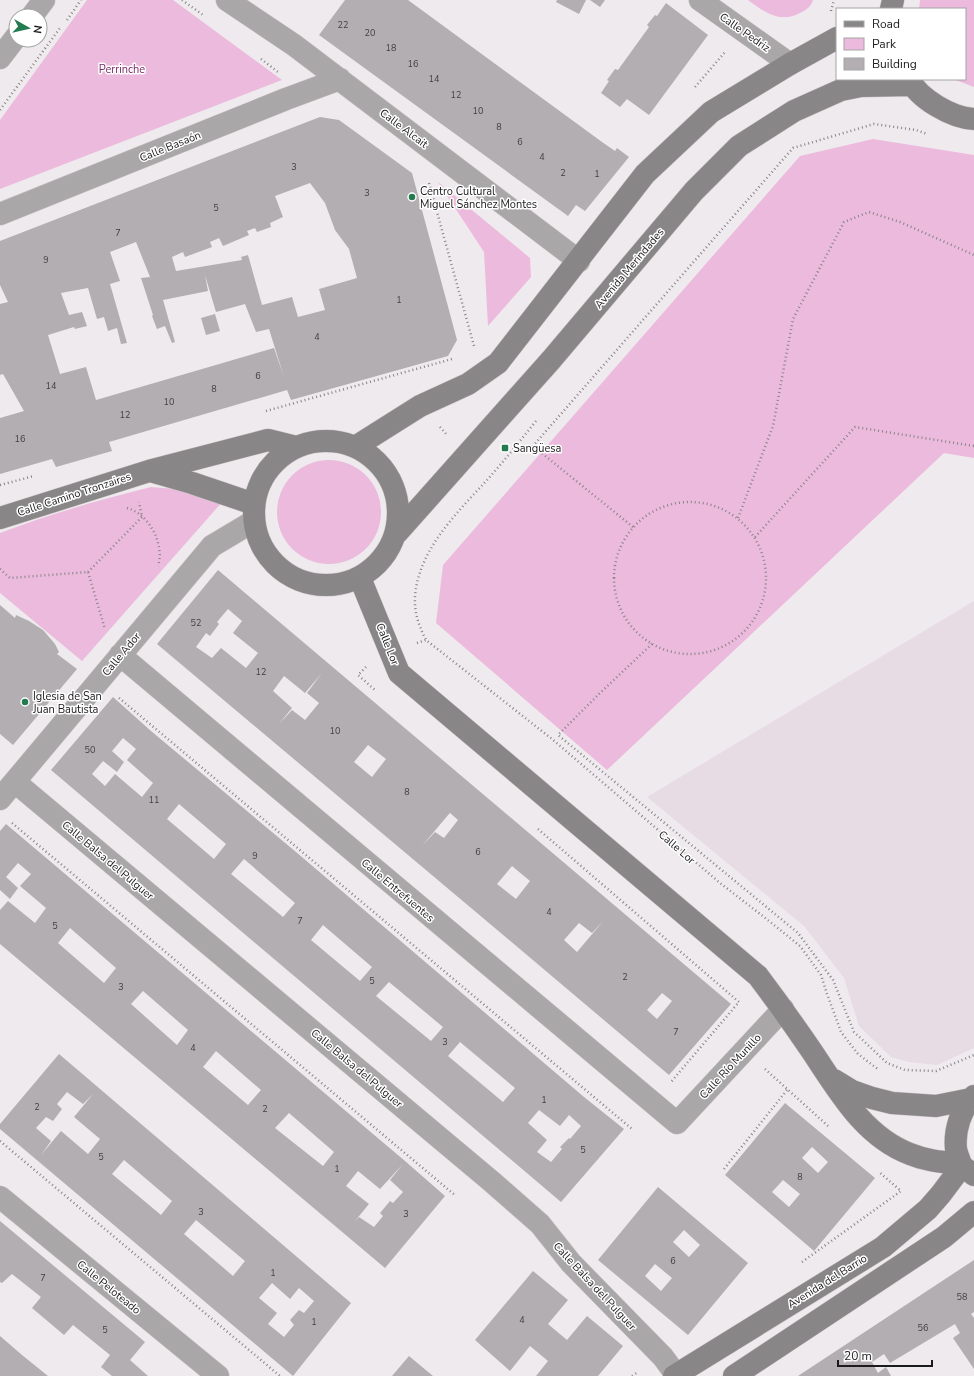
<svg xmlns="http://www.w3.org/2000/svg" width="974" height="1376" font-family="'Nunito Sans',sans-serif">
  <rect width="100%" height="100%" fill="#efeaed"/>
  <!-- built -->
  <path fill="#e8dce4" d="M974,601v447l-37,17 -28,-3 -18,-5 -32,-31 -15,-48 -40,-52 -157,-129z"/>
  <!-- green -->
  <path fill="#ecbadd" d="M87,0h86l109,80 -282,109v-69z
    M748,0h65c-2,7 -7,10 -13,13 -20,11 -36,-1 -52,-13z
    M920,0h54v87l-21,-8h12v-70h-46z
    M873,139l101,16v303l-30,-5 -337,317 -171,-147 7,-58 357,-409z
    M438,182l92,76 1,19 -43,49 -4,-74z
    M277 512a52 52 0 1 1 104 0a52 52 0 1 1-104 0Z
    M151,487l25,2 47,12 -141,160 -82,-68v-60c50,-19 99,-33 151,-46z"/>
  <!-- building -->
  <path fill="#b2aeb1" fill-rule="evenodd" d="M345,0h63l194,142 13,9 2,-3 12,9 -44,54 -9,-6 -8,11 -249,-181z
    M557,0h29l-7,14 -23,-12z
    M590,0h15l-5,7z
    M666,3l42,32 -59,80 -22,-16 -7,8 -19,-14 8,-12 -2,-1 8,-11 3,1 31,-43 -2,-2 8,-10 2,1z
    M320,117l19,3 73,53 45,167 -9,16 -157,44 -4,-10 -178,52 3,9 -56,16 -4,-8 -52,15v-56l24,-7 -21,-37 -3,1v-71l8,-2 -8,-17v-44zM310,183l15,20 10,27 14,19 8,29 -38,11 6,21 -27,7 -6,-20 -30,8 -14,-50 -7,2 1,3 -66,11 -4,-14 11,-5 2,5 27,-10 -2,-5 9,-4 4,8 26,-11 -2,-4 8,-3 2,4 14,-5 -1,-4 13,-6 -8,-21zM136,242l14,35 -9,1 12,37 -1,1 5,13 8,-3 7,17 3,-1 -12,-42 45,-9 -3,-16 11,37 29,-8 11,28 13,-3 15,48 -10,-29 -178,52 -10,-33 -26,7 -12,-39 26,-8 1,2 12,-3 -5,-14 -13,3 -8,-22 27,-5 9,31 7,-2 4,14 9,-3 4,16 6,-1 -17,-59 10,-3 -10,-29z
    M215,314l5,17 -14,4 -5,-17z
    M218,570l513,434 -62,71 -186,-157 -326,-274zM228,609l14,12 -9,12 25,20 -12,15 -25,-20 -9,10 -16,-11 10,-14 4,3 9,-12 -2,-2zM322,673l-15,20 12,10 -14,17 -13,-10 -13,14 13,-16 -19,-17 11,-15 21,17zM368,745l18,14 -14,18 -18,-15zM454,808l-4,5 8,7 -14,18 -9,-6 -13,14zM512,866l18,15 -14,18 -19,-15zM604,920l-27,32 -13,-12 15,-17 13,10zM662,993l10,8 -15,18 -10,-9z
    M0,605l15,13 1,-3 13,6 14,9 12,14 4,8 -2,2 20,15 -64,76 -13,-11z
    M113,697l38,34 145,121 288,245 40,32 -63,73 -510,-432zM123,738l13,11 -9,11 26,23 -11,14 -27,-23 -10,12 -13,-12 11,-13 14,11 7,-10 -12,-11zM179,804l47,40 -12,15 -47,-40zM244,859l51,44 -12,14 -52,-43zM323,925l49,42 -12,14 -49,-41zM389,982l54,45 -12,14 -55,-45zM460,1042l55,46 -12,14 -55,-46zM539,1110l21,16 9,-11 12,11 -11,13 -1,-1 -9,9 2,2 -11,13 -14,-10 10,-12 -19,-17z
    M6,824l399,337 40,35 -60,72 -385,-324v-34l8,-9 27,22 11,-15 -26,-22 11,-12 -13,-11 -12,14 12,11 -8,11 -10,-9v-59zM70,928l46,40 -12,15 -46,-40zM143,991l45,39 -11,15 -46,-41zM216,1051l45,39 -13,15 -45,-38zM289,1113l45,39 -11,14 -48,-38zM403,1164l-13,16 13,12 -10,11 -3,-2 -10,12 3,3 -9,11 -15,-10 -4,4 14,-17 -23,-18 12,-15 22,18z
    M59,1054l292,249 -58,73 -293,-247v-5zM67,1092l16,12 10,-10 -19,23 26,22 -12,15 -27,-23 -20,24 10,-14 -15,-13 10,-11 7,4 9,-12 -5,-5zM124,1160l48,41 -11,14 -49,-41zM196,1220l49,41 -12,15 -49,-42zM272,1283l18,16 9,-11 15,13 -10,12 -5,-3 -9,10 4,5 -10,12 -16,-13 9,-11 -18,-15z
    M785,1103l90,75 -61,73 -89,-76zM812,1147l16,15 -10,11 -16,-15zM783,1180l17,14 -11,13 -17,-15z
    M658,1187l90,76 -60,72 -90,-75zM684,1230l16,15 -11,12 -16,-15zM655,1264l17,14 -11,13 -16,-15z
    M0,1221l145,121 -15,18 18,16h-36l-11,-9 9,-12 -37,-30 -9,10 -32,-27 9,-11 -29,-23 -10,9 -2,-1z
    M974,1260v52l-3,2 3,4v51l-21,-31 7,-5 -5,-9 -65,39 -6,-9 -12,8 6,11 8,-6 5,9h-93z
    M533,1271l35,29 -20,24 19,16 20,-24 36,30 -25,30h-62l12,-15 -18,-15 -20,25 -35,-31z
    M0,1336l22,19 26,21h-48z
    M409,1356l24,20h-41z"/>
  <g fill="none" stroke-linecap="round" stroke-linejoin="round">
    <defs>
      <path id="street" d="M227,0l67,45 285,216
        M700,0l90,64
        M32,16l12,-16
        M0,58l16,-21
        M0,214l286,-115 54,-20
        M120,655l557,468 106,-114
        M15,782l476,399 49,43 31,39 92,94 14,19
        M0,799l212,-253 42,-25
        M0,1197l218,179"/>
      <path id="secondary" d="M891,9l2,-9
        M909,79c10,20 43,39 65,40
        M254 513a72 72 0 1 1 144 0a72 72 0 1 1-144 0Z
        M355,447l65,-41 48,-22 30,-21 147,-189 66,-62 79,-48 47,-26
        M150,471l42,12 62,21
        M0,518l149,-47 119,-31 28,7
        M397,533l154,-173 143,-169 45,-45 55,-35 47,-21 20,-4 51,-1
        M360,578l39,95 359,303c18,24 36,49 53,74 27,40 52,86 99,104 17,7 33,8 51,10 -2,-5 -4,-10 -5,-15 -2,-19 5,-40 18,-53
        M834,1080l18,11 20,7 20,5 44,3 35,-7
        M674,1376l209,-129 45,-38 13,-15 21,-28 12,9
        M734,1376l210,-139 30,-25"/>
    </defs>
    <!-- street casing -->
    <use href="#street" stroke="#c9c5c7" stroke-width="23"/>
    <!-- secondary casing -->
    <use href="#secondary" stroke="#c9c5c7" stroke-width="23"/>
    <!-- path -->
    <path stroke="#888587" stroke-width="2.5" stroke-dasharray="1 3" stroke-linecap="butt" d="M182,0l21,15
      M831,11l3,-11
      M67,20l14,-20
      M261,59l17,13
      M695,87l31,-36
      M0,110l60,-82
      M429,183l45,163
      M266,411l186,-52
      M536,421c-16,20 -32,40 -49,59 -30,33 -68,69 -72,116 -1,17 4,30 11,44l126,99 168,144 44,34 36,29 21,29 6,19 14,38 17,22 21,16
      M440,427l7,8
      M0,485l34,-9
      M614 578a76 76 0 1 1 152 0a76 76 0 1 1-152 0Z
      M127,508c22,6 38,36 31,58
      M738,518l35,-92 20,-107 51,-97 25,-10 31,10 74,33
      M633,527l-100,-81 260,-298 81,-24 42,6 11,4
      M755,537l100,-110 119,19
      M0,569l10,9 78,-6 17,57
      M88,572l54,-55 -3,-15
      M417,643l9,-3
      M652,644l-53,50 -41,41 240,198 35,47 21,52 33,31 18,7 31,1 38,-16
      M366,667l-8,8 18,16
      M119,698l513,431
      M12,823l444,373
      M538,829l201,173 -68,80
      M765,1069l63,57
      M0,1141l280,235
      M724,1169l63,-79
      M802,1262l99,-71 -22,-19
      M632,1376l6,-4"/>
    <!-- street -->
    <use href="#street" stroke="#a9a7a8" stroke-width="22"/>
    <!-- secondary -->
    <use href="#secondary" stroke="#898688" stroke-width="22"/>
  </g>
  <!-- markers -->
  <g fill="#237b4f" stroke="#fff" stroke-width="1.5">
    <circle cx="412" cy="197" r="4"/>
    <rect x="501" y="444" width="8" height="8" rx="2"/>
    <circle cx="25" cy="702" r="4"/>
  </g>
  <g text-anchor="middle" stroke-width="3" stroke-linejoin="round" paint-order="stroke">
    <!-- number labels -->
    <g font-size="9" fill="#424041">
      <text x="343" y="28">22</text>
      <text x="370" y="36">20</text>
      <text x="391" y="51">18</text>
      <text x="413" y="67">16</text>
      <text x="434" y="82">14</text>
      <text x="456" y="98">12</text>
      <text x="478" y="114">10</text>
      <text x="499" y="130">8</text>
      <text x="520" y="145">6</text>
      <text x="542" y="160">4</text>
      <text x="294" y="170">3</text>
      <text x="563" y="176">2</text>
      <text x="597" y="177">1</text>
      <text x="367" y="196">3</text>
      <text x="216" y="211">5</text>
      <text x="118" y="236">7</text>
      <text x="46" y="263">9</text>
      <text x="399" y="303">1</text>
      <text x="317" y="340">4</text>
      <text x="258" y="379">6</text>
      <text x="51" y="389">14</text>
      <text x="214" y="392">8</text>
      <text x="169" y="405">10</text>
      <text x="125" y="418">12</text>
      <text x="20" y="442">16</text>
      <text x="196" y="626">52</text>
      <text x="261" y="675">12</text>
      <text x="335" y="734">10</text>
      <text x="90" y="753">50</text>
      <text x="407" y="795">8</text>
      <text x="154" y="803">11</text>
      <text x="478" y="855">6</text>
      <text x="255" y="859">9</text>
      <text x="549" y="915">4</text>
      <text x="300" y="924">7</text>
      <text x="55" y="929">5</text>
      <text x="625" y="980">2</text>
      <text x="372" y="984">5</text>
      <text x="121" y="990">3</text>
      <text x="676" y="1035">7</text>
      <text x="445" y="1045">3</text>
      <text x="193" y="1051">4</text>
      <text x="544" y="1103">1</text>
      <text x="37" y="1110">2</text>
      <text x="265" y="1112">2</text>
      <text x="583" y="1153">5</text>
      <text x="101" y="1160">5</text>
      <text x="337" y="1172">1</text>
      <text x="800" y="1180">8</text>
      <text x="201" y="1215">3</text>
      <text x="406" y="1217">3</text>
      <text x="673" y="1264">6</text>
      <text x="273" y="1276">1</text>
      <text x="43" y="1281">7</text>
      <text x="962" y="1300">58</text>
      <text x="522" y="1323">4</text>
      <text x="314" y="1325">1</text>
      <text x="923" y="1331">56</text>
      <text x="105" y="1333">5</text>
    </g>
    <!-- street labels -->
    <g font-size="11" fill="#1c1b1c" stroke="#fff">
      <text transform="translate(745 32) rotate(35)" y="4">Calle Pedriz</text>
      <text transform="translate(404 128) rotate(37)" y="4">Calle Alcait</text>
      <text transform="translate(170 146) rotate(-22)" y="4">Calle Basaón</text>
      <text transform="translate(629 268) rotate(-50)" y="4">Avenida Merindades</text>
      <text transform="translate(74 494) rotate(-18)" y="4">Calle Camino Tronzaires</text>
      <text transform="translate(388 644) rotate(68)" y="4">Calle Lor</text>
      <text transform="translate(121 654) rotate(-50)" y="4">Calle Ador</text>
      <text transform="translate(677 847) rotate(41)" y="4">Calle Lor</text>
      <text transform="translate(108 860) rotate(40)" y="4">Calle Balsa del Pulguer</text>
      <text transform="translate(398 890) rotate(40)" y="4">Calle Entrefuentes</text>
      <text transform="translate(730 1066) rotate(-47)" y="4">Calle Río Munillo</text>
      <text transform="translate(357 1068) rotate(40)" y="4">Calle Balsa del Pulguer</text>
      <text transform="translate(827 1281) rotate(-32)" y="4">Avenida del Barrio</text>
      <text transform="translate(595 1286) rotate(47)" y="4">Calle Balsa del Pulguer</text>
      <text transform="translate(109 1287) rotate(39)" y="4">Calle Peloteado</text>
    </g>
    <!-- park labels -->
    <g font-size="11" fill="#772b66" stroke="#fff">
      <text x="122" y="73">Perrinche</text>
    </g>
    <!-- poi labels -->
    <g font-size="11" fill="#1c1b1c" stroke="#fff" text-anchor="start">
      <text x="420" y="195">Centro Cultural<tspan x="420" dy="13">Miguel Sánchez Montes</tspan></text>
      <text x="513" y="452">Sangüesa</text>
      <text x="33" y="700">Iglesia de San<tspan x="33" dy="13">Juan Bautista</tspan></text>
    </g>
  </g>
  <!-- legend -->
  <rect x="836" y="8" width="130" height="72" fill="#ffffff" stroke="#a4a4a4"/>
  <rect x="844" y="21" width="20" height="6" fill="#898688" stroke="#a4a4a4"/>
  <text x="872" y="28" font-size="12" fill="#1c1b1c">Road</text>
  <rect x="844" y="38" width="20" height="12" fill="#ecbadd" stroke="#a4a4a4"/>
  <text x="872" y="48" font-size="12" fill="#1c1b1c">Park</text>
  <rect x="844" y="58" width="20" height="12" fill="#b2aeb1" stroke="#a4a4a4"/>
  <text x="872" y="68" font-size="12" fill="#1c1b1c">Building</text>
  <!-- north arrow -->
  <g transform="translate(28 28) rotate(98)"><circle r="19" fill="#ffffff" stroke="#a4a4a4"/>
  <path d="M0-3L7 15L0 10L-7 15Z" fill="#237b4f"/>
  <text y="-6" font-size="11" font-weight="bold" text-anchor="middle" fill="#1c1b1c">N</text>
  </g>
  <!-- scale -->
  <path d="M838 1360v6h94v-6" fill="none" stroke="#1c1b1c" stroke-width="2"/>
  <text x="844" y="1360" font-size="12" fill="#1c1b1c" stroke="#ffffff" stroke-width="3" paint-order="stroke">20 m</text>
</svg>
